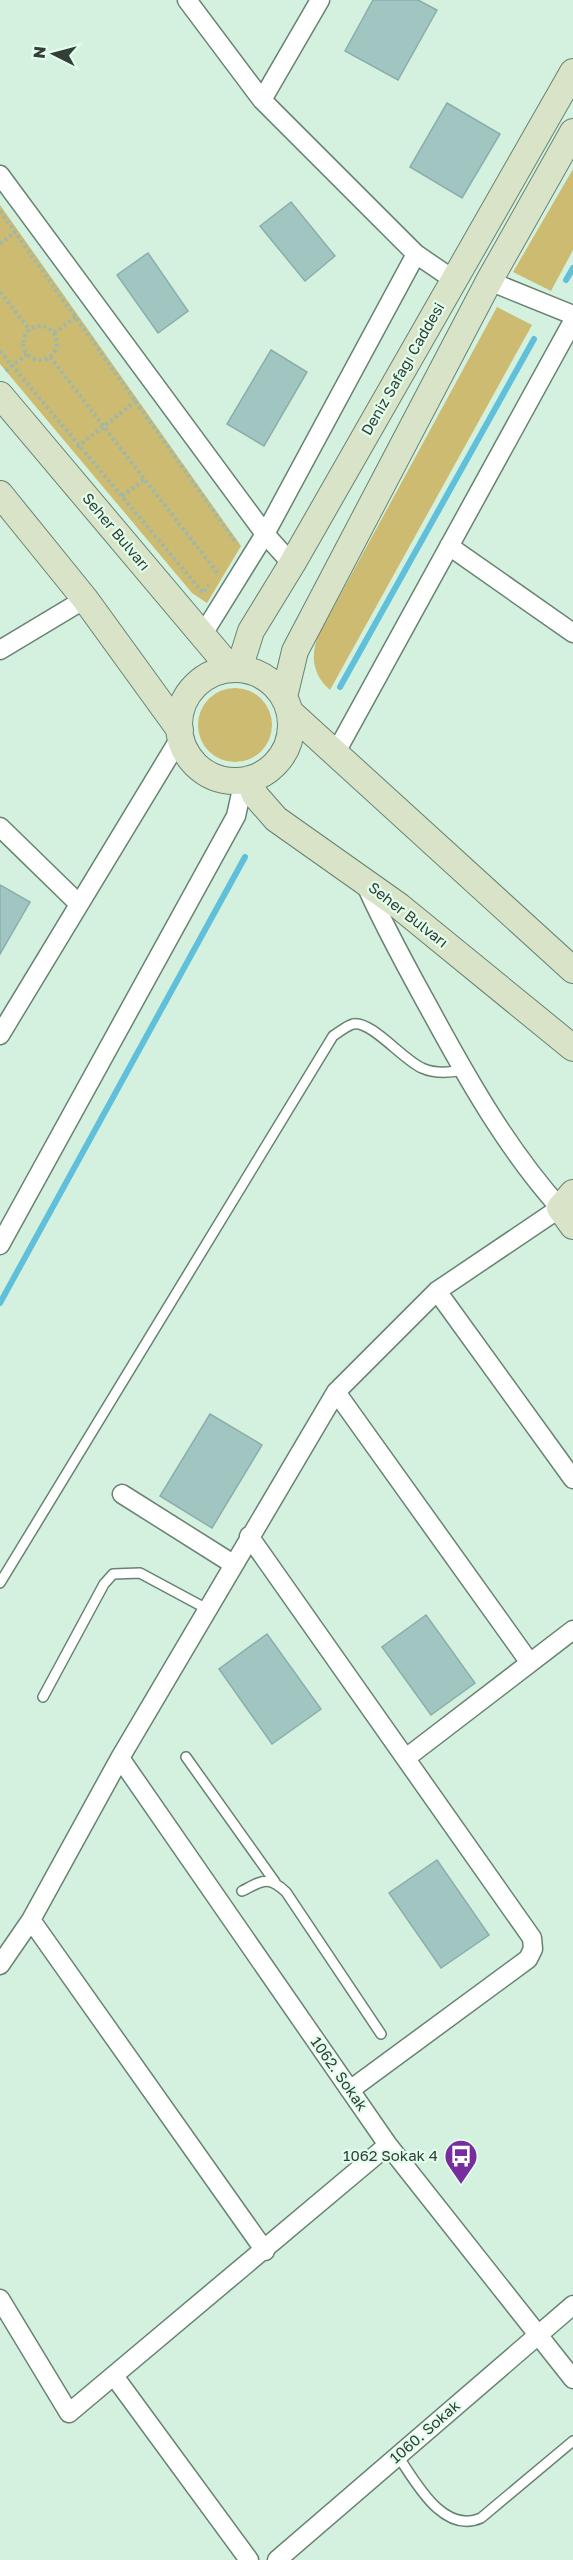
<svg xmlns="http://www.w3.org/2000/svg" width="573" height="2560" font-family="'Golos Text',sans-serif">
  <rect width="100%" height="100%" fill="#d3f1de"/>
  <!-- green -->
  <path fill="#ccbb70" d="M573,169v81l-22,41 -38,-19z
    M0,205l241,341 -34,57 -15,-10 -192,-229z
    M497,307l35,18 -202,365c-17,-15 -20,-33 -12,-54z
    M198 725a37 37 0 1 1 74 0a37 37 0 1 1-74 0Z"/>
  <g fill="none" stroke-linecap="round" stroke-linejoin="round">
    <!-- stream -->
    <path stroke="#60bfda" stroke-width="6" d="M566,280l7,-12
      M340,687l194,-348
      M0,1303l245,-446"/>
  </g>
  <!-- building -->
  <path fill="#a1c6c2" stroke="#8aaeab" stroke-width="1.5" d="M373,0h45l19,10 -39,70 -53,-29z
    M447,103l53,31 -38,64 -52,-31z
    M291,202l44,54 -30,25 -45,-55z
    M148,253l40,58 -30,22 -41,-58z
    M271,350l36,22 -43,74 -37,-22z
    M0,885l30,17 -30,52z
    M210,1414l52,31 -50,83 -52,-32z
    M426,1615l49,68 -44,32 -49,-68z
    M267,1634l54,75 -49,35 -53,-75z
    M437,1860l52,75 -48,33 -52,-75z"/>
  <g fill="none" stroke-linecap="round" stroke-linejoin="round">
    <defs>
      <path id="service" d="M0,1583l333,-547c5,-3 13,-10 20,-12 18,-4 50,36 69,44 13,6 27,5 41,2
        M43,1697l61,-113 9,-10 27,-1 67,36
        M186,1757l89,125
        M242,1891c20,-10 26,-16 44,1l95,142
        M398,2456c17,25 45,79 83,62l92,-77"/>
      <path id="minor" d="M187,0l75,100 154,154 38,26
        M262,100l58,-100
        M0,175l265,359 27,30
        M489,281l84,34
        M449,546l124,87
        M203,634l62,-100 151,-280
        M0,650l85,-51
        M335,754l238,-433
        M0,827l79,77
        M0,1035l180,-297
        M0,1245l236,-429 8,-36
        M437,1291l136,188
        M336,1392l194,271
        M122,1494l111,70
        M249,1536l283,402 1,11 -5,10 -178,131
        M120,1758l268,387 185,234
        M406,1758l167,-128
        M31,1920l234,331
        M0,1965l31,-45 89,-162 216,-366 101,-101 123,-83c-51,-57 -89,-123 -126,-191 -24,-44 -49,-88 -69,-134
        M0,2299l69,114 319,-268
        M114,2376l135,184
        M277,2560l296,-255"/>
      <path id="secondary" d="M0,395l231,274
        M0,494l85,105 95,131
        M179 725a56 56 0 1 1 112 0a56 56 0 1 1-112 0Z
        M239,669l12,-38 41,-67 281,-492
        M284,697l11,-46 194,-370 84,-149
        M290,712l283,258
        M249,779l6,16 21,24 123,87 174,142
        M573,1193l-13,15 13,18"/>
    </defs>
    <!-- service casing -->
    <use href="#service" stroke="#688372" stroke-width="12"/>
    <!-- minor casing -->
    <use href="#minor" stroke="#688372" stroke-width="21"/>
    <!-- secondary casing -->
    <use href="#secondary" stroke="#688372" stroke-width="28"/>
    <!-- path -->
    <path stroke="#9fb8a8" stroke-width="4" stroke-dasharray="3 3" stroke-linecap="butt" d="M0,211l237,333
      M0,244l15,-12
      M0,292l30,38
      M23 343a17 17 0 1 1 34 0a17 17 0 1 1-34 0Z
      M54,333l22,-16
      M0,351l203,242 6,-8
      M50,357l168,217
      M6,371l21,-17
      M77,447l59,-46
      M122,496l23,-17"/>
    <!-- service -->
    <use href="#service" stroke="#fff" stroke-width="9"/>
    <!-- minor -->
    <use href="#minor" stroke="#fff" stroke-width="18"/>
    <!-- secondary -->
    <use href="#secondary" stroke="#d8e3c7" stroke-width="26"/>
  </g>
  <!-- icons -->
  <defs>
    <symbol id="bus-pin" viewBox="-11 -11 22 30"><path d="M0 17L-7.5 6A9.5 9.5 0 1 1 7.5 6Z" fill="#782d9f" stroke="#e1feec"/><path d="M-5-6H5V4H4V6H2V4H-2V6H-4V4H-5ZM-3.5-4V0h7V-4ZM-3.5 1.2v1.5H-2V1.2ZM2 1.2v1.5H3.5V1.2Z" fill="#fff"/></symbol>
  </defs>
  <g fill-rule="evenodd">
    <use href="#bus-pin" x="442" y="2137" width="38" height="52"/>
  </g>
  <g text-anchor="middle" stroke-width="4.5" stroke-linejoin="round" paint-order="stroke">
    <!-- street labels -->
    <g font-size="15" fill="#323e36" stroke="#e1feec">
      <text transform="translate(403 369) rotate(-60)" y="5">Deniz Safağı Caddesi</text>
      <text transform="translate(116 532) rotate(50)" y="5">Seher Bulvarı</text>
      <text transform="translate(408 915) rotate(38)" y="5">Seher Bulvarı</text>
      <text transform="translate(339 2074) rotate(55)" y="5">1062. Sokak</text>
      <text transform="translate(425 2432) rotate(-41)" y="5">1060. Sokak</text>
    </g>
    <!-- poi labels -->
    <g font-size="15" fill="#323e36" stroke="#e1feec" text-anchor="end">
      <text x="438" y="2161">1062 Sokak 4</text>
    </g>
  </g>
  <!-- north arrow -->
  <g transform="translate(54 54) rotate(276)" stroke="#e1feec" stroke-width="4.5" paint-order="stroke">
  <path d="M0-4.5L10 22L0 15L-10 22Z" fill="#323e36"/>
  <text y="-9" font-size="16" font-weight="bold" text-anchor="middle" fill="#323e36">N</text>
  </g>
</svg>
